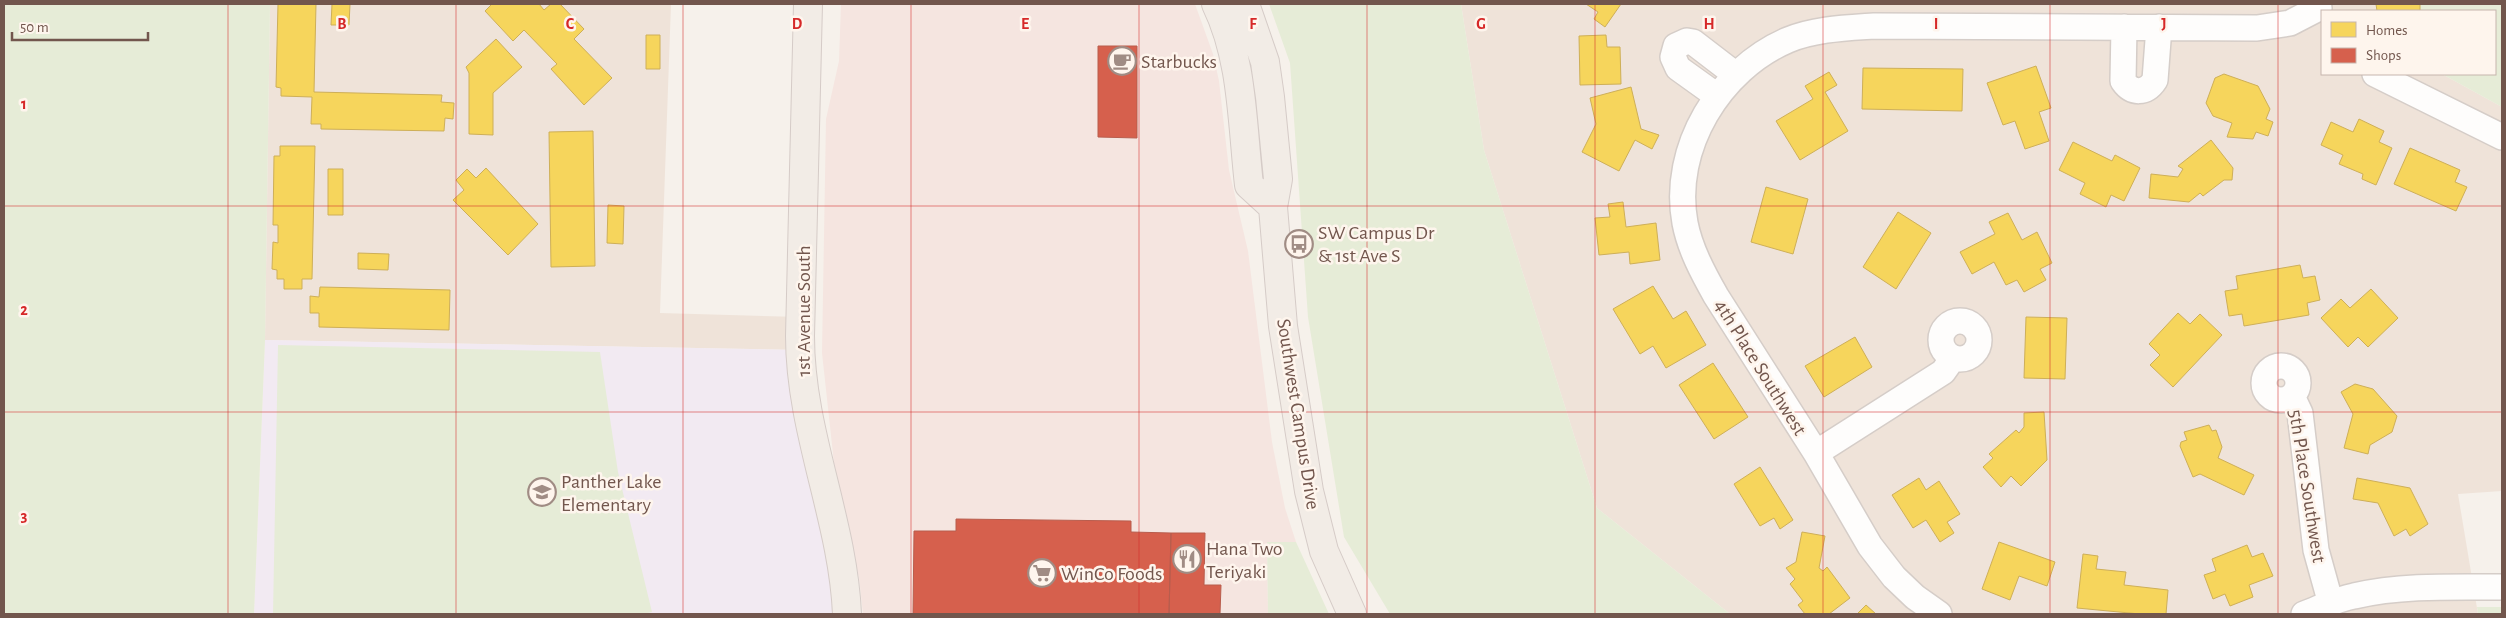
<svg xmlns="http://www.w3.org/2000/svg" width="2506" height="618" font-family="'Alegreya Sans',sans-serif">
  <rect width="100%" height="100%" fill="#f6f1eb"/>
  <!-- residential -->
  <path fill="#efe3d9" d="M270,4h401l-11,309 141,4 -1,33 -535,-10z
    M1461,4h933l1,7h-73v63h120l60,33v384l-44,3 20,120h-748l-133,-106 -113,-358z"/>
  <!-- commercial -->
  <path fill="#f5e5e0" d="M841,4h354l18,50 6,27 10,89 19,81 24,191 13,66 11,34h-29l1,72h-405l-4,-36 -25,-115 -12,-110 4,-234 13,-58z"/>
  <!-- education -->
  <path fill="#f2eaf2" d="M265,340l535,10 47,264h-593z"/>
  <!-- green -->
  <path fill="#e6ecd7" d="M4,4h266l-5,336 -11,274h-250z
    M1269,4h192l23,146 113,358 133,106h-340l-46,-77 -36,-220 -18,-254z
    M2394,4h108v103l-60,-33h53v-63h-100z
    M278,345l322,7 18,120 34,140 -9,2h-370z
    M1267,542h29l33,72h-61z
    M2477,607h25v7h-24z"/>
  <!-- homes -->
  <path fill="#f6d55c" stroke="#ceaf58" d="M278,4h38l-2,88 128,3 -1,7 13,1 -1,16 -8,-1 -1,13 -123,-2v-5h-10l1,-27 -31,-1v-8l-5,-1z
    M332,4h18l-1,21h-18z
    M492,4h47l5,6 7,-6h9l24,25 -10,10 38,39 -28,27 -33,-36 6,-5 -33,-34 -11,11 -28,-30z
    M1586,4h35l-16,23 -11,-8 4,-7z
    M2376,4h44v7h-43z
    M646,35h14v34h-14z
    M1606,35l1,12h13l1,37 -41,1 -1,-49z
    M496,39l26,28 -29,26v42l-24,-1v-61l-3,-6z
    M2036,66l15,42 -12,4 10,29 -24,8 -10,-28 -12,4 -16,-42z
    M1863,68l100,1 -1,42 -100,-2z
    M1829,72l8,13 -12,7 23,39 -48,29 -24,-39 37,-22 -8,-13z
    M2224,74l34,12 12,23 -4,10 7,3 -5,14 -12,-4 -3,7 -26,-2 5,-14 -19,-7 -7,-13 9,-25z
    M1631,87l10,42 18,6 -7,14 -17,-9 -16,31 -37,-19 14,-28 -6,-26z
    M2359,119l25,12 -5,11 13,6 -16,37 -14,-6 1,-5 -24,-10 4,-9 -22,-10 10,-23 22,10z
    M593,131l2,135 -44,1 -2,-135z
    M2211,140l22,28 -1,12h-8l-21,16 -3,-3 -11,9 -40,-4 2,-24 27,3 5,-8 -5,-3z
    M2073,142l39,19 3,-6 25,13 -16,33 -13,-6 -5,12 -26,-13 5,-11 -26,-13z
    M280,146h35l-3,133h-10v10h-18v-10h-7v-9l-5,-1 1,-27 5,1v-18h-5l1,-69h6z
    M2410,148l50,22 -5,12 12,5 -11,24 -62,-27z
    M486,168l52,56 -30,31 -55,-55 11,-10 -8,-10 11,-11 9,9z
    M328,169h15v46h-15z
    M1766,187l42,12 -15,55 -42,-12z
    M1623,202l3,25 30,-4 4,37 -30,4 -1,-12 -30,3 -4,-37 15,-1 -2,-13z
    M608,205l16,1 -1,38 -16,-1z
    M1898,212l33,21 -35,56 -33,-22z
    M2008,213l14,27 15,-8 15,31 -12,6 6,11 -22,12 -7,-12 -11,5 -12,-23 -22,12 -12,-22 35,-18 -6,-12z
    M358,253l31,1 -1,16 -30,-1z
    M2300,265l3,13 12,-2 5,24 -13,3 2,12 -65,11 -2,-12 -13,2 -4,-25 13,-2 -2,-13z
    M1653,286l20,33 13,-8 20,34 -40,23 -13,-22 -13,8 -27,-45z
    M320,287l130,3 -1,40 -130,-3v-14h-9v-17l9,1z
    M2371,289l27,29 -30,29 -10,-10 -10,10 -27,-29 20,-19 9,9z
    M2178,313l12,11 10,-10 22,21 -49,52 -23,-22 10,-10 -11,-11z
    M2026,317l41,1 -2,61 -41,-1z
    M1855,337l17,30 -48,30 -19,-31z
    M1713,363l35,54 -34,22 -35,-54z
    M2355,384l18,5 24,27 -5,16 -22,13 -2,9 -24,-6 9,-34 -12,-22z
    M2044,412l3,48 -26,26 -10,-10 -10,11 -18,-20 10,-9 -4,-4 27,-24 3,3 5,-6v-14z
    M2209,425l3,6 4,-1 6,17 -4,11 36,17 -10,20 -44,-21 -7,3 -13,-31 1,-4 6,-2 -3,-8z
    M1760,467l33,53 -13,9 -6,-11 -14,8 -26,-42z
    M1919,478l7,12 13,-9 21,33 -13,8 7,11 -14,9 -14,-22 -13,8 -21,-33z
    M2357,478l53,10 18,36 -18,12 -4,-7 -12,7 -16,-33 -25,-4z
    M1802,532l23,4 -6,32 4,3 4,-4 23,31 -21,16h-24l-7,-9 5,-4 -13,-17 5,-5 -9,-11 10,-6z
    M1999,542l56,20 -8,24 -28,-10 -9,24 -28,-11z
    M2247,545l5,12 11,-4 10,23 -24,9 4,12 -23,9 -5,-12 -12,5 -9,-24 12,-4 -4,-12z
    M2083,554l15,2 -2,13 30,3 -2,13 44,5 -2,24h-26l-63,-6z
    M1866,605l10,9h-19z"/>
  <!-- shops -->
  <path fill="#d6604d" stroke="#b85d4d" d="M1098,46h39v92l-39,-1z
    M956,519l175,2v11l40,1 -2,81h-256l1,-83h42z
    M1171,533h34l-1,52h17l-1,29h-51z"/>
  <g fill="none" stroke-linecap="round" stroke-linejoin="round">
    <defs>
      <path id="minor" d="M2124,27l-1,54c9,13 23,13 32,-1l4,-53
        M2375,74l127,63
        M1717,96l-39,-28 -5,-11 3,-11 11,-5 6,1 43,33
        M1941 340a19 19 0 1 1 38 0a19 19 0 1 1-38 0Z
        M2264 383a17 17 0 1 1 34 0a17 17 0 1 1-34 0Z
        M2292,396l8,17 16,137 15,54
        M1816,453l127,-81 10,-14
        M1939,614l-24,-17 -21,-20 -24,-31 -54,-93 -100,-157c-13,-23 -26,-47 -31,-73 -14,-75 35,-154 103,-183 27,-11 57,-12 86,-14l383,2 33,-5 29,-15
        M2304,614c16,-6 33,-15 50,-18 48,-11 99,-9 148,-9"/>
      <path id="major" d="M808,4l-8,332c0,96 43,184 47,278
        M1216,4c27,55 26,120 33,181l24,22
        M1245,4l20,58 5,35 8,82 -5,28 10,119 26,165 15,60 28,63"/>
    </defs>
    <!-- minor casing -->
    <use href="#minor" stroke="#d5cdc8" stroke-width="28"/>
    <!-- major casing -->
    <use href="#major" stroke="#d5cbc7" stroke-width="30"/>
    <!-- minor -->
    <use href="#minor" stroke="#fefdfc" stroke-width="25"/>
    <!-- major -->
    <use href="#major" stroke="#f2ece6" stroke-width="28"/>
  </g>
  <!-- grid -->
  <path fill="none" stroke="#d62828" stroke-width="1" stroke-opacity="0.55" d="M228,4v610M456,4v610M683,4v610M911,4v610M1139,4v610M1367,4v610M1595,4v610M1823,4v610M2050,4v610M2278,4v610M4,206h2498M4,412h2498"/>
  <!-- icons -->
  <defs>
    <symbol id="cafe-ring" viewBox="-11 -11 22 22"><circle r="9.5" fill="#fef5ed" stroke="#a08c84" stroke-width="1.5"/><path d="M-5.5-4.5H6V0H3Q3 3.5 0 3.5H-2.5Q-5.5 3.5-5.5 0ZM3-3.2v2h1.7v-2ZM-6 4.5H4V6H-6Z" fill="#a08c84"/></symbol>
    <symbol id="bus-ring" viewBox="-11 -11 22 22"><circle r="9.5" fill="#fef5ed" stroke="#a08c84" stroke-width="1.5"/><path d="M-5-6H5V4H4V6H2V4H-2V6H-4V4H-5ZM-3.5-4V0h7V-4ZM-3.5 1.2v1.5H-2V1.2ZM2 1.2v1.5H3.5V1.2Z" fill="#a08c84"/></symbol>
    <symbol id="school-ring" viewBox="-11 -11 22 22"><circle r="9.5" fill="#fef5ed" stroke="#a08c84" stroke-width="1.5"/><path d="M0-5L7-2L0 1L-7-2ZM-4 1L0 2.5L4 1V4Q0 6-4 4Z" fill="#a08c84"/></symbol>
    <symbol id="restaurant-ring" viewBox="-11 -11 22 22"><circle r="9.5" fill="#fef5ed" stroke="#a08c84" stroke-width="1.5"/><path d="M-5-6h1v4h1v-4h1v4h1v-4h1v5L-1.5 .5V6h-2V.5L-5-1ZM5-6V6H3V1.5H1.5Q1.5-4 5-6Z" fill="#a08c84"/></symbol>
    <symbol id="supermarket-ring" viewBox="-11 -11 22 22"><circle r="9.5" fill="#fef5ed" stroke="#a08c84" stroke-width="1.5"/><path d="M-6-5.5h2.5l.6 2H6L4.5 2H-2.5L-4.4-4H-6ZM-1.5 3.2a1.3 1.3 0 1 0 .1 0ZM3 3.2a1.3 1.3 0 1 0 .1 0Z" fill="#a08c84"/></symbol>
  </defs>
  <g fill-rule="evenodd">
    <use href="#cafe-ring" x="1106" y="45" width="32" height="32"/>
    <use href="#bus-ring" x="1283" y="228" width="32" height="32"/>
    <use href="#school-ring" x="526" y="476" width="32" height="32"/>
    <use href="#restaurant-ring" x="1171" y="543" width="32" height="32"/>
    <use href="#supermarket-ring" x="1026" y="557" width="32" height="32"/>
  </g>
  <g text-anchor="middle" stroke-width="5" stroke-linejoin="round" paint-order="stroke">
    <!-- poi labels -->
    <g font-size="20" fill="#72564d" stroke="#fef5ed" text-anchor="start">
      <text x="1141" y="68">Starbucks</text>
      <text x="1318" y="239">SW Campus Dr<tspan x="1318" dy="23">&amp; 1st Ave S</tspan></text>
      <text x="561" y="488">Panther Lake<tspan x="561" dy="23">Elementary</tspan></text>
      <text x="1206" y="555">Hana Two<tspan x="1206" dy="23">Teriyaki</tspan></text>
      <text x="1061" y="580">WinCo Foods</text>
    </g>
    <!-- street labels -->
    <g font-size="20" fill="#72564d" stroke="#fef5ed">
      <text transform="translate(803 311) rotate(-90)" y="7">1st Avenue South</text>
      <text transform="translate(1761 367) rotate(58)" y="7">4th Place Southwest</text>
      <text transform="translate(1299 414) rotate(81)" y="7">Southwest Campus Drive</text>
      <text transform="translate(2308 486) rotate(81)" y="7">5th Place Southwest</text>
    </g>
  </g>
  <g font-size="16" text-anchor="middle" font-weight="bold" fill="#d62828" stroke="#fef5ed" stroke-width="5" stroke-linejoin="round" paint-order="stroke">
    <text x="342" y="29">B</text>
    <text x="570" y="29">C</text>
    <text x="797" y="29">D</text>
    <text x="1025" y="29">E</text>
    <text x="1253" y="29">F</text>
    <text x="1481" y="29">G</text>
    <text x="1709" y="29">H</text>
    <text x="1936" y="29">I</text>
    <text x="2164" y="29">J</text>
    <text x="24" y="109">1</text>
    <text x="24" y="315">2</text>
    <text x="24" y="521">3</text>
  </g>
  <!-- border -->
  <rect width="2506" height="618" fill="none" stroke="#72564d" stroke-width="10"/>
  <!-- legend -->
  <rect x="2321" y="10" width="175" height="65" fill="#fef5ed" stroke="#c6b5ad"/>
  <rect x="2331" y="22" width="25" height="15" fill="#f6d55c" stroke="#c6b5ad"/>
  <text x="2366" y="35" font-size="15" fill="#72564d">Homes</text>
  <rect x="2331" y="48" width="25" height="15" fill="#d6604d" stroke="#c6b5ad"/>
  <text x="2366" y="60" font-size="15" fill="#72564d">Shops</text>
  <!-- scale -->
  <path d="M12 32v8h136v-8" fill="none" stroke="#72564d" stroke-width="2.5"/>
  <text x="20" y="32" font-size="15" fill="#72564d" stroke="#fef5ed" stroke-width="4" paint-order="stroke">50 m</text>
</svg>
